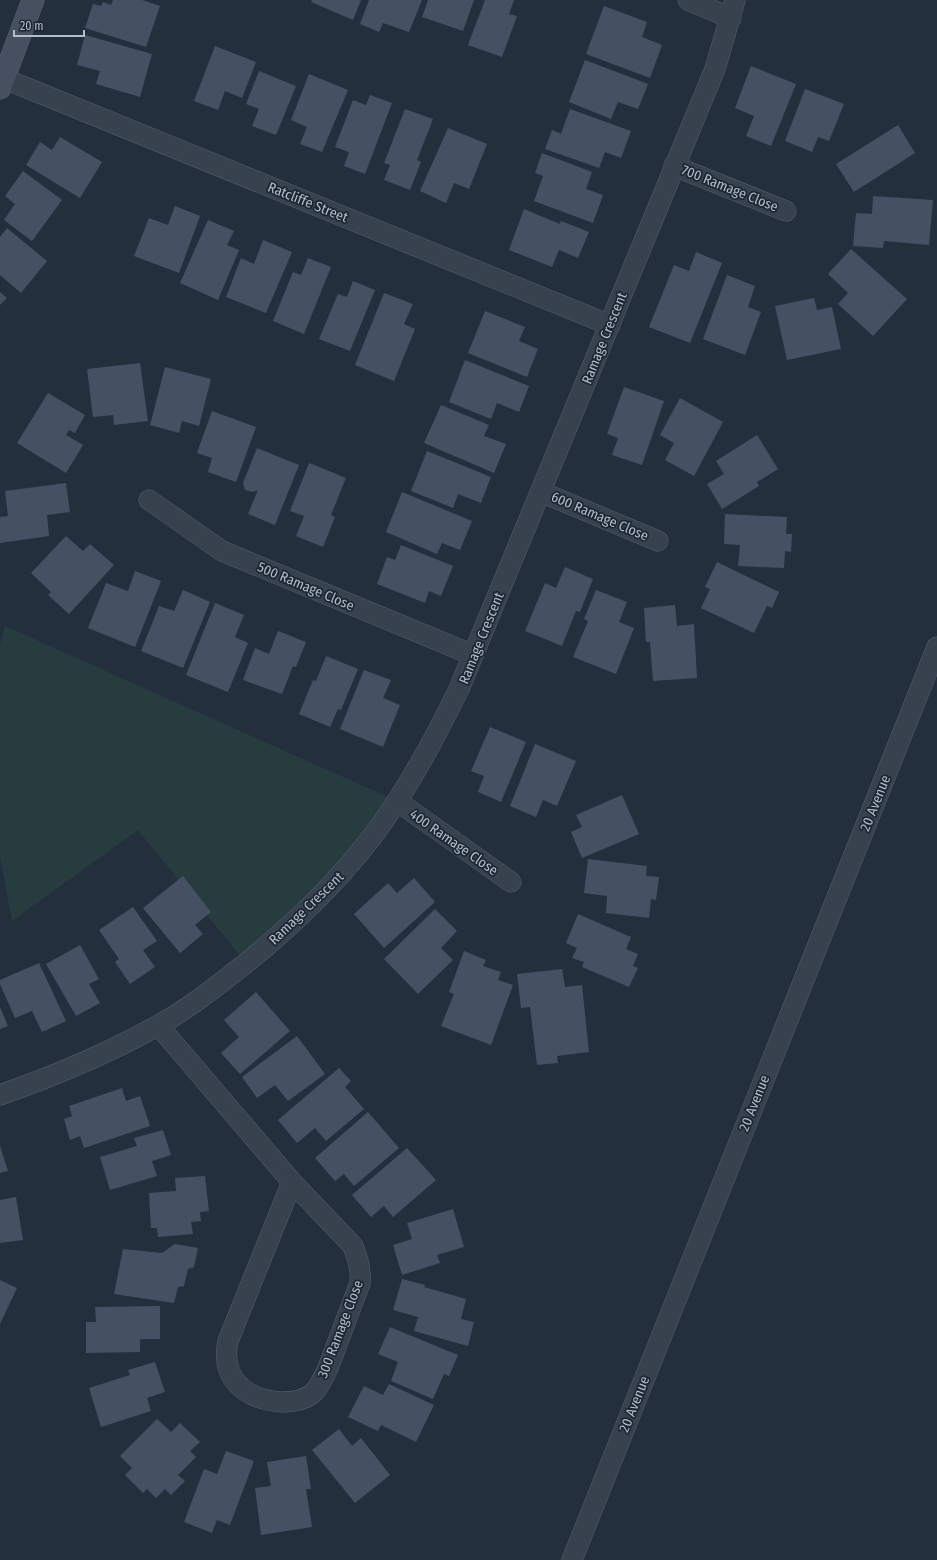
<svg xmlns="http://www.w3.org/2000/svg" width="937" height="1560" font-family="'Fira Sans Condensed',sans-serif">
  <rect width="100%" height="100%" fill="#242f3e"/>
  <!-- green -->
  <path fill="#263c3f" d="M5,626l392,175 -151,162 -108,-133 -126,91 -12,-64v-213z"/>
  <!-- building -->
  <path fill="#455162" d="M113,0h29l18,6 -14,41 -61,-19 8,-24 8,2 2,-4 8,3z
    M312,0h49l-8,20 -42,-18z
    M369,0h53l-13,32 -26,-9 -4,9 -19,-8z
    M428,0h46l-11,31 -41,-14z
    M485,0h29l-5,14 8,2 -15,41 -34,-12z
    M604,6l43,16 -5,15 20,8 -12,33 -64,-24z
    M85,35l67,19 -12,43 -44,-13 4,-13 -23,-6z
    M215,46l41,16 -14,36 -17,-7 -7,19 -24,-9z
    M585,60l63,24 -10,25 -20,-7 -7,17 -42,-17z
    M751,66l45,18 -25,62 -25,-10 8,-20 -19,-8z
    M259,71l37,15 -20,49 -24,-9 7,-17 -13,-5z
    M309,74l39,16 -26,62 -22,-8 7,-17 -16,-7z
    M805,89l39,15 -15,37 -11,-4 -6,15 -27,-11z
    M370,95l22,8 -27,71 -21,-8 5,-14 -14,-5 18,-47 13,5z
    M405,109l28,10 -16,41 4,2 -11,28 -26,-10 6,-15 -6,-2z
    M570,109l61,22 -10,27 -16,-6 -6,16 -54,-19 7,-19 9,4z
    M898,125l17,28 -61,39 -18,-28z
    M448,128l39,16 -18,45 -15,-6 -8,20 -26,-12z
    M60,137l42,25 -22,36 -54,-33 14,-23 12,8z
    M542,153l50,19 -6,17 17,6 -10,28 -59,-22 9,-25 -8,-3z
    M23,171l39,29 -30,41 -28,-21 11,-16 -10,-8z
    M873,196l60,4 -4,45 -45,-4 -1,7 -30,-2 3,-33 16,1z
    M175,206l25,10 -21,57 -45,-17 15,-38 19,7z
    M524,209l36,15 1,-3 28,11 -11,26 -19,-8 -7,17 -43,-17z
    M208,220l26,11 -7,14 12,5 -21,50 -38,-17z
    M7,228l40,33 -26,32 -21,-18v-38z
    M263,240l29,12 -26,61 -40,-16 15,-39 13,6z
    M851,249l56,50 -34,37 -35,-32 10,-11 -20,-19z
    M696,252l26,11 -32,80 -41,-16 25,-62 15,6z
    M308,258l23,9 -27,67 -31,-13 20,-49 8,3z
    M727,275l28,11 -7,21 13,5 -16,43 -42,-16z
    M353,281l22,9 -25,61 -31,-12 19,-45 9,3z
    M0,292l7,6 -7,7z
    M384,293l29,11 -9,20 11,5 -21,52 -39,-16z
    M814,298l3,12 15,-3 9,42 -54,11 -12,-54z
    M485,311l40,16 -6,14 19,8 -11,28 -59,-24z
    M465,360l64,26 -10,26 -22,-9 -6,16 -42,-17z
    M140,363l8,58 -34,4 -1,-10 -20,2 -6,-48z
    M165,367l46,12 -12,47 -17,-5 -3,12 -29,-8z
    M624,387l40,14 -22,64 -30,-10 6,-17 -11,-4z
    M48,393l37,22 -10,18 -6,-3 -3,5 17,10 -17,28 -49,-30z
    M680,398l43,24 -29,54 -29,-16 9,-17 -14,-8z
    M441,405l48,20 -5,11 22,8 -12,29 -70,-30z
    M212,411l44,16 -20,55 -28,-10 4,-14 -15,-5z
    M757,435l21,34 -21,13 2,4 -37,23 -15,-25 17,-10 -8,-13z
    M257,448l42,17 -24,60 -27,-11 10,-24 -5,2 -8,-2 -2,-7z
    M427,451l64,26 -10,26 -23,-9 -5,14 -42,-17z
    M309,463l37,15 -15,37 4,2 -12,30 -27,-11 8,-20 -14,-5z
    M66,483l4,29 -23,3 2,21 -49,7v-26l8,-1 -3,-25z
    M402,492l70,29 -12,29 -18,-7 -5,11 -51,-22z
    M725,514l62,3 -1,17h6l-1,18 -6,-1 -1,17 -46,-2 2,-21 -16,-1z
    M66,536l17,15 7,-7 24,21 -45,49 -21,-19 3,-3 -20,-19z
    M401,545l52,21 -12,30 -12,-5 -4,12 -48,-19 10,-27 8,3z
    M717,562l62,30 -7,16 -5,-2 -13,27 -53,-25 9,-19 -5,-2z
    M565,567l28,12 -13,33 -4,-1 -14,35 -37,-15 20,-48 11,5z
    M135,571l26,10 -26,66 -47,-19 18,-45 22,8z
    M183,590l27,12 -27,66 -42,-17 18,-45 15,5z
    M596,590l31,12 -8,20 15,6 -18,46 -43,-17 15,-36 -4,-2z
    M215,603l29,12 -9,22 13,6 -20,49 -42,-17z
    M675,605l2,21 17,-2 3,54 -44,3 -3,-39h-4l-2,-34z
    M278,631l28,11 -10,25 -3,-1 -11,28 -39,-14 12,-32 14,6z
    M326,656l32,13 -17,41 -3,-1 -8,18 -31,-13 14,-34 3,1z
    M364,670l27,10 -8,18 17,7 -17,42 -43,-18z
    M490,727l36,15 -25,60 -23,-10 6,-16 -13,-5z
    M535,744l41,17 -19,45 -14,-6 -7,17 -26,-11z
    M622,795l17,39 -57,24 -11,-26 11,-5 -6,-12z
    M588,859l59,7 -1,10 13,1 -3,23 -5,-1 -2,19 -43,-5 1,-17 -23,-3z
    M183,876l28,36 -16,13 8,9 -23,19 -37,-45z
    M414,878l21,24 -51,46 -30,-34 34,-31 9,10z
    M133,907l24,34 -14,9 12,17 -25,17 -15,-22 4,-3 -20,-29z
    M435,909l22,22 -16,17 12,12 -35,34 -34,-35z
    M578,914l53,23 -5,12 12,5 -5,12 5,2 -9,19 -47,-20 2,-5 -12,-4 5,-10 -11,-5z
    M80,945l19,34 -10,5 11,19 -24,13 -30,-52z
    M464,951l22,9 -3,6 18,6 -3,8 15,5 -22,60 -50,-19 13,-32 -5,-2z
    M39,963l27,58 -24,11 -10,-21 -17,7 -15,-34v-4z
    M562,969l3,18 17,-2 7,67 -32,4 1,7 -21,2 -7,-58 -9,1 -4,-34z
    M256,992l34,39 -50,43 -19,-21 18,-16 -15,-17z
    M0,1007l8,19 -8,3z
    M297,1036l28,38 -37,27 -13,-16 -18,13 -15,-21z
    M339,1068l12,13 -6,6 19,22 -38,32 -11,-13 -18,15 -19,-23z
    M122,1088l4,13 14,-5 10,30 -66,22 -4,-12 -10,4 -6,-21 8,-3 -3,-10z
    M368,1112l31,36 -45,38 -10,-12 -9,7 -20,-23z
    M163,1130l8,25 -19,6 5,15 -47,14 -10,-33 37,-11 -3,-8z
    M0,1146l8,25 -8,2z
    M407,1148l29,32 -43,37 -9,-11 -13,11 -19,-22z
    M205,1176l4,35 -9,1 1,9 -10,1 2,12 -35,3 -1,-9h-6l-2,-35 27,-2 -1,-13z
    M16,1197l7,43 -23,3v-43z
    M453,1209l11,38 -27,8 3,8 -38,12 -9,-30 19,-6 -5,-16z
    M175,1244l23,4 -4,19 -6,2 -4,17 -6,1 -4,16 -60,-9 9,-45 39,4z
    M402,1279l23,6 -1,2 42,12 -5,20 13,3 -6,24 -54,-15 4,-14 -25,-7z
    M0,1280l17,8 -17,36z
    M160,1306v33h-20v13l-54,1v-31h10l-1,-15z
    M390,1327l68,28 -9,21 -5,-2 -11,25 -42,-18 7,-19 -20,-8z
    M155,1362l10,30 -18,6 4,13 -50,16 -12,-39 41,-13 -2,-5z
    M389,1384l45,21 -18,37 -35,-17 -3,6 -30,-14 16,-31 19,9z
    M157,1419l14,13 9,-9 20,19 -10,9 6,6 -18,18 7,6 -14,14 -6,-6 -9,9 -9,-9 -4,4 -18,-18 7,-7 -12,-12z
    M339,1429l13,17 9,-8 29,37 -35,28 -43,-53z
    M226,1451l28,10 -24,64 -13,-5 -5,13 -28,-11 20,-53 13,5z
    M306,1456l5,33h-5l6,38 -51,8 -6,-47 16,-2 -4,-24z"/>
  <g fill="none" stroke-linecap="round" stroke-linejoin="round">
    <defs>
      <path id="street" d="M688,0l43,18
        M5,79l605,246
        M674,166l112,45
        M541,492l117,49
        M149,500l73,51 251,104
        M397,801l114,81
        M158,1025l134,157 61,64c5,13 8,23 7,37l-32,85c-4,8 -9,20 -16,26 -8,6 -21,8 -30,8 -36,-2 -62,-23 -54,-61l64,-159
        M0,1095c54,-19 107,-41 157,-69 31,-17 60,-40 88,-62 53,-43 101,-89 140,-145 29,-41 52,-85 74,-130l256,-620 20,-69
        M572,1560l365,-913"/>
      <path id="secondary" d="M0,88l33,-88"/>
    </defs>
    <!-- street casing -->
    <use href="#street" stroke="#565f6c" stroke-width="21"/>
    <!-- secondary casing -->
    <use href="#secondary" stroke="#565f6c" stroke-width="23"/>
    <!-- street -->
    <use href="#street" stroke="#38414e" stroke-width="20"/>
    <!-- secondary -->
    <use href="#secondary" stroke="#465061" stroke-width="22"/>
  </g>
  <g text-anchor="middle" stroke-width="3.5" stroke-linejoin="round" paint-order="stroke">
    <!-- street labels -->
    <g font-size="14" fill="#b4bcc9" stroke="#1d2633">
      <text transform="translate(730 188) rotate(22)" y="5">700 Ramage Close</text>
      <text transform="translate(308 202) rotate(22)" y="5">Ratcliffe Street</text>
      <text transform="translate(604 338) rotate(-68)" y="5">Ramage Crescent</text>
      <text transform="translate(600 516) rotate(23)" y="5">600 Ramage Close</text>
      <text transform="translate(306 586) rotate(23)" y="5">500 Ramage Close</text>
      <text transform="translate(481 638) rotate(-68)" y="5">Ramage Crescent</text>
      <text transform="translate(875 803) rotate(-68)" y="5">20 Avenue</text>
      <text transform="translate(454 842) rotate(35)" y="5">400 Ramage Close</text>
      <text transform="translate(306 908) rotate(-44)" y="5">Ramage Crescent</text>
      <text transform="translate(754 1103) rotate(-68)" y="5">20 Avenue</text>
      <text transform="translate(340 1329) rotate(-69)" y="5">300 Ramage Close</text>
      <text transform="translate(634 1404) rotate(-68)" y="5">20 Avenue</text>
    </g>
  </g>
  <!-- scale -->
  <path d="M14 30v6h70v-6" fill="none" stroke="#b4bcc9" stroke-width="2"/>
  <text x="20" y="30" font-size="12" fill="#b4bcc9" stroke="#1d2633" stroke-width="3" paint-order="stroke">20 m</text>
</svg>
